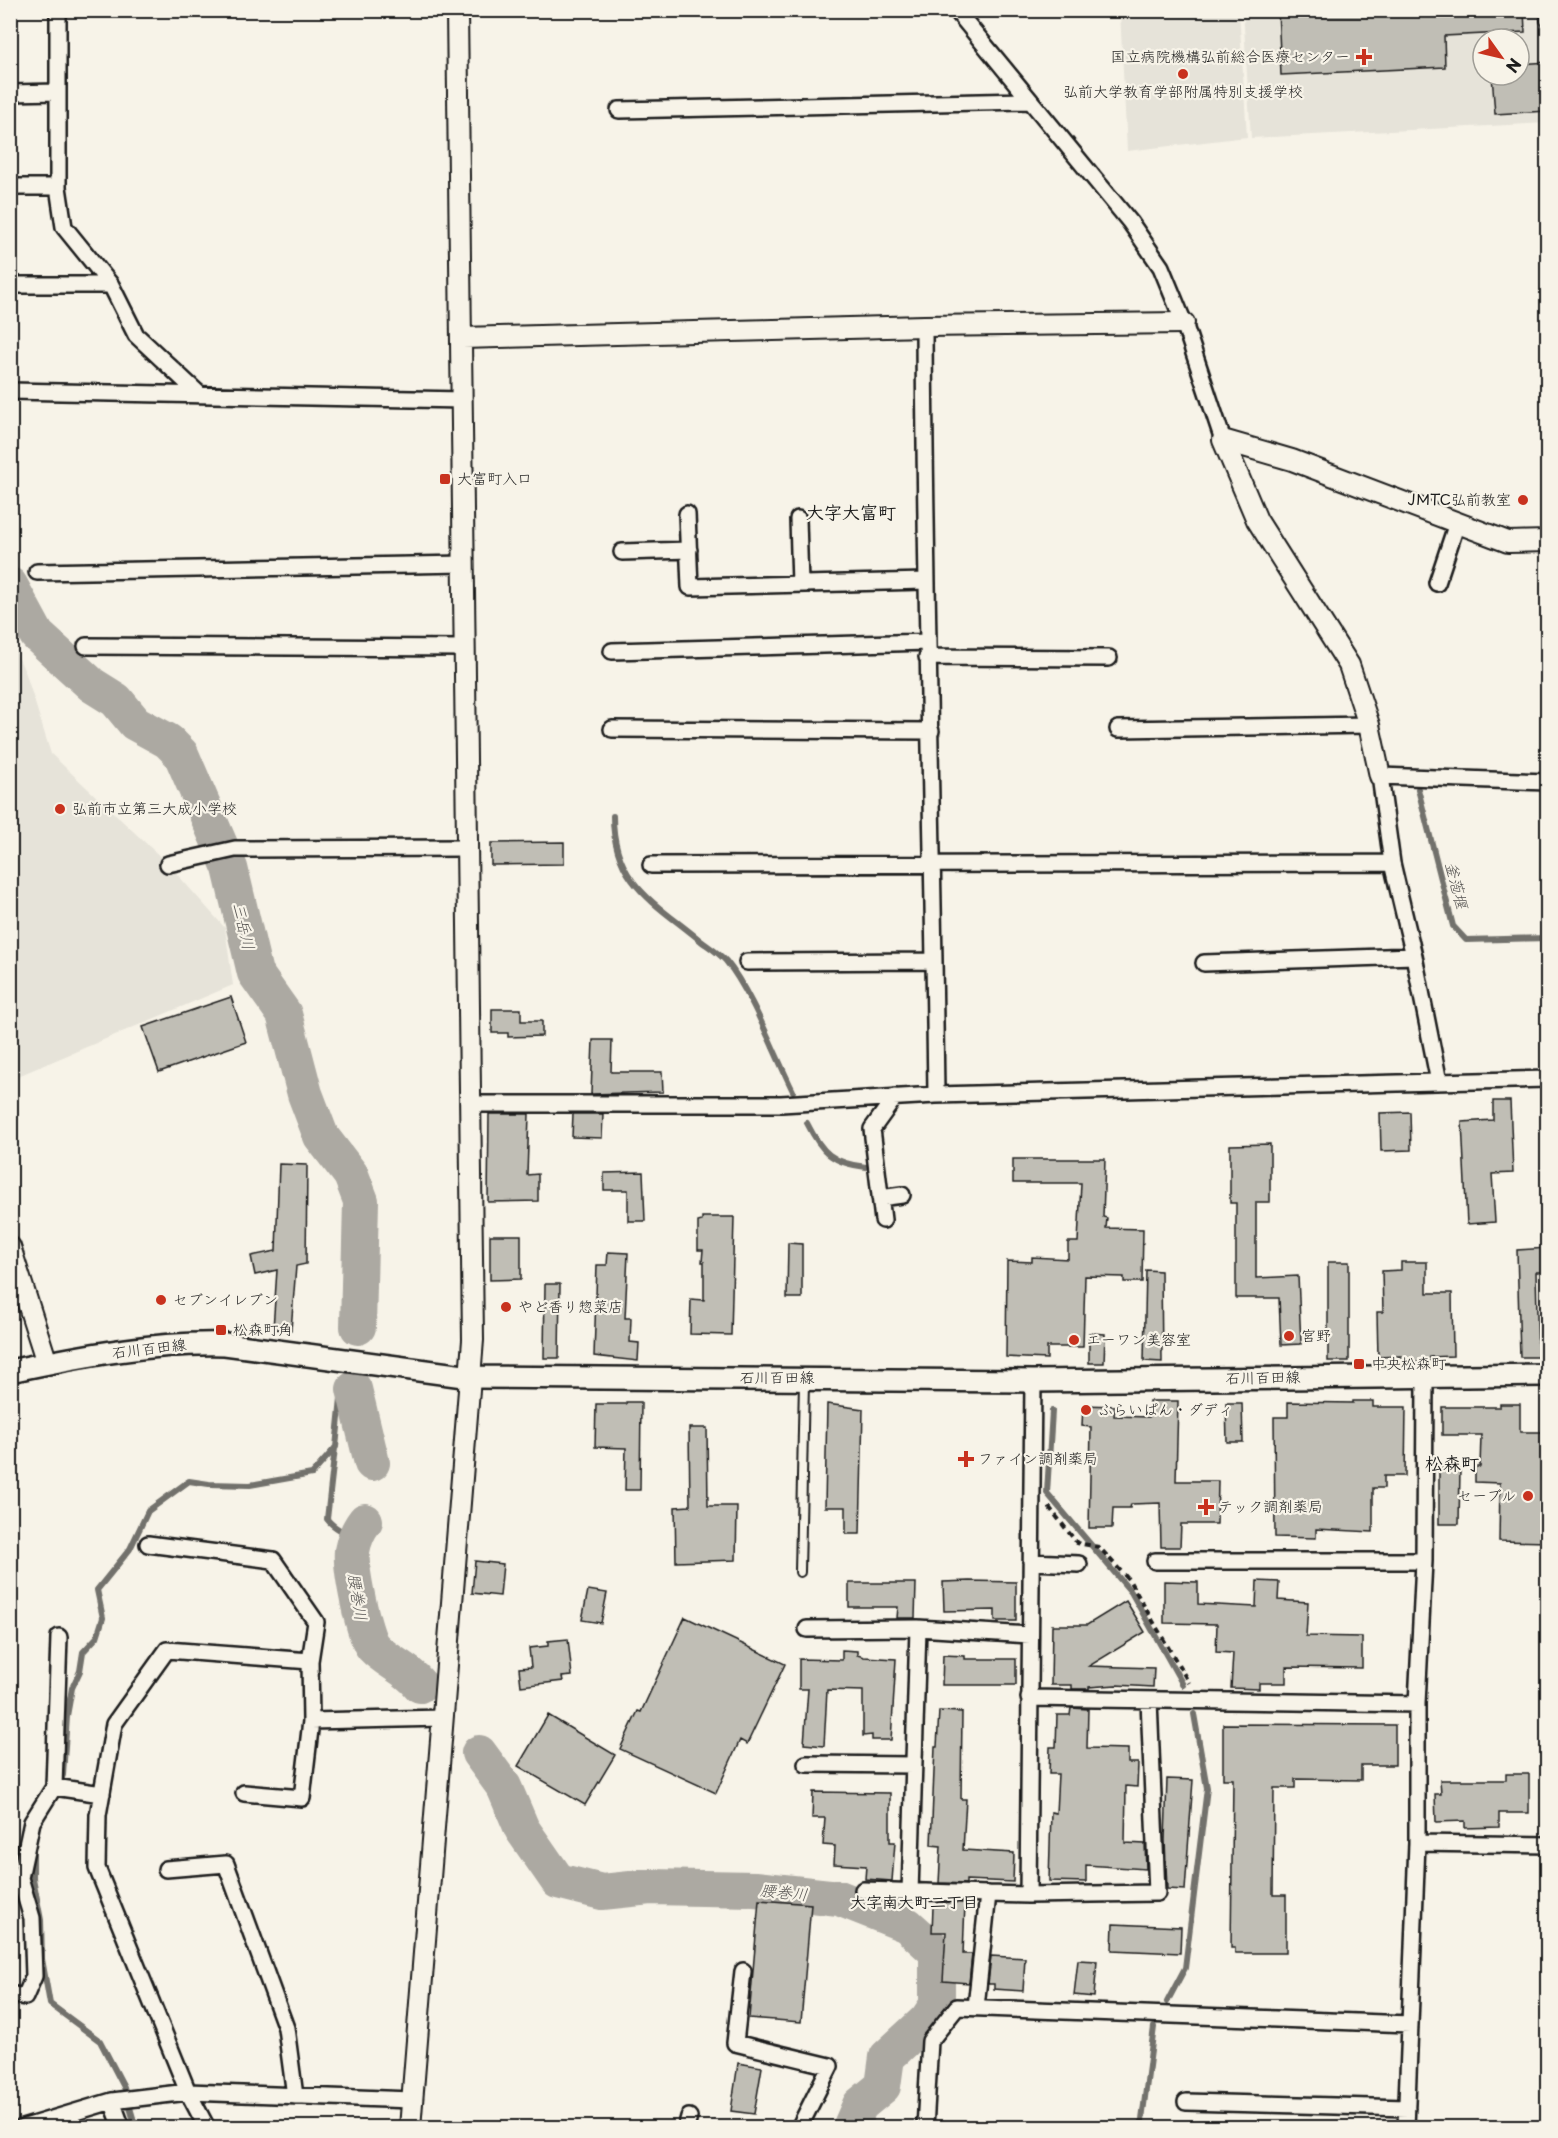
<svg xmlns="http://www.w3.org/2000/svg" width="1558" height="2138" font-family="'Playpen Sans','Klee One',sans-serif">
  <rect width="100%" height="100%" fill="#f7f3e8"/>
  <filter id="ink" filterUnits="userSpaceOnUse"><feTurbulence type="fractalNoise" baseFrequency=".0167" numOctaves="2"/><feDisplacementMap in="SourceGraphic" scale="12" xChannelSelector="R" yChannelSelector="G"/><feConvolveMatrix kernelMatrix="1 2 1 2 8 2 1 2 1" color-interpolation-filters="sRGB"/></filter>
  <g filter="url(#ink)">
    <!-- built -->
    <path fill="#e6e3d9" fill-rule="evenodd" d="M1120,11h119l8,126 -120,14z
      M1243,11h304v112l-296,15zM1483,39h36v36h-36z
      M10,639l16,35 25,80 117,110 57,64 8,57 -222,94z"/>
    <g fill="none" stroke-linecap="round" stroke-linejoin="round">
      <!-- stream -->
      <path stroke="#72716c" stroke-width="6" d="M1418,789l35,137 13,14 82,-2
        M613,816c0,67 41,86 88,125 8,6 18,12 25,20 25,30 49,94 67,130
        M807,1123c15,30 25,40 59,44
        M1052,1411l-5,82 84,99 52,93
        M335,1448l-8,71c8,11 19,12 27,22
        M59,1786l4,-11 4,-59 5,-28 8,-17 3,-19 14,-15 6,-19 -6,-28 33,-41 18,-38 41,-30 20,3 41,1 62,-11 24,-27 5,-49
        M33,1850v28l8,42 1,39 8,45 50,37 24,46 12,41
        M1167,2002l18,-34 22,-180 -13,-74
        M1141,2128l13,-101"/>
      <!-- river -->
      <path stroke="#aca9a2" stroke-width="36" d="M10,585l27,50 55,50 24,15 19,23 33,18 13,13 49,114 25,105 29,41 21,80 16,42 30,39 10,26 -3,126
        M354,1389l18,74
        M365,1521c-7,9 -11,19 -13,30 -2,16 11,84 21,96 14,15 34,21 47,38
        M479,1753l25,34 18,42 36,52 44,11 48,-5 105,2 84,9 68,27 30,27v53l-10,15 -40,37 -4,29 -23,19 -10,23"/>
    </g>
    <!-- building -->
    <path fill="#c0beb5" stroke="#1c1c1c" stroke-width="1.5" d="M1278,10h246l1,22 -81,4 1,31 -164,8z
      M1548,62v49l-53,3 -3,-39h27v-11z
      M564,842v22l-73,1v-22z
      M231,997l15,45 -87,30 -16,-45z
      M492,1009h29v12h21v15l-34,1v-4h-16z
      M593,1040h19l-1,32h51l1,20 -72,2z
      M1493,1101h17l3,72 -21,1 3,48 -28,2 -5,-102 31,-2z
      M1410,1112l1,38 -30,1 -1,-38z
      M489,1114h40l-2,61 11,-1v27l-50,1z
      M573,1114h30l-1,24 -30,-1z
      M1270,1144v58h-14v76l42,-2 3,68 -20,1 -2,-47h-43v-95h-6v-58z
      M1013,1159h92l-2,58 4,1 -1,10 37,1 -1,53h-18v-5l-39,-1 -2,71h-36v12l-41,-2 1,-96 25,1v-5l36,2v-17h10l3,-59h-68z
      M279,1164l28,1 -1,99 -10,2 -5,64 -18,-1 4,-59 -22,5 -4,-19 25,-5z
      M643,1172l2,49h-17v-31h-24v-17z
      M702,1217h32l-3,118 -41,-1 1,-35 13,1v-38h-2l1,-12h-5v-28l4,-1z
      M490,1235h31v44l-31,1z
      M788,1243l14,1v54h-15z
      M1548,1248v24h-12l2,85h-18l-3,-107z
      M608,1252l20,1 -3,65h6l-1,24 9,1 -1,18 -44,-5 3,-91h10z
      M1328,1262h21v99h-21z
      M1401,1262h26v31h25l1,63 -23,1v5l-28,1 -1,-7 -23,1 -1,-45h6l-1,-41 19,-1z
      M1146,1270l15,1 1,91 -18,-1z
      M545,1284h15l-1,74h-15z
      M1089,1333l16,1 -1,29h-15z
      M1149,1401h29l-2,80h42l-1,43h-36l-1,23h-19l-1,-44 -29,1 -1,4h-17l-1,20h-23l2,-101 -9,-1 1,-21 32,1 -1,10 35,1z
      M1353,1401h20v6h33l-1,69h-21v12h-11v44l-57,-3v9l-41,-1 -1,-120h14v-15l65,1z
      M626,1402h15l-1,88h-15l1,-42 -31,-1 1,-43h30z
      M1226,1403h16l1,39h-16z
      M827,1404l36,5 -3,125h-14v-27h-21z
      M1500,1404h20v28h28v110l-49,-1 1,-58 -25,-1v-15h5l1,-32h-39v-28h58z
      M689,1428h18l1,78h29l-1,54 -60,2 -1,-55 15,-1z
      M1439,1468h21l-1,56h-20z
      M475,1561l28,3 -3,32 -28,-3z
      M969,1581l47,1v39h-21v-11l-51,1 -1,-29z
      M1164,1581l34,1v22l58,3 1,-26 22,1 -1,18 30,2 -2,34 56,1v31l-76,-1v16h-27v6l-28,-1 2,-35 -17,-1 1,-28 -53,-1z
      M849,1583h67l-1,35h-18l1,-11h-49z
      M588,1590l19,3 -6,30 -19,-3z
      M1126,1601l19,31 -56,34 65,2 -1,19 -37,-2 -27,2v2h-17v-4h-21l1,-60h35z
      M685,1617l100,47 -38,80 -7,-4 -24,53 -96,-44 18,-38 3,1z
      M568,1639l4,37 -10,1 1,4 -42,5 -2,-18 12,-1 -2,-19 19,-2v-5z
      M842,1650l15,1v4l7,2 32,2 -5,81h-19v-5l-9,1v-45l-36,-1 -3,56 -20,-2 4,-55h-9v-30l43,1z
      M943,1655l22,1v3h51v26h-74z
      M1071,1708l17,1 -1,39 41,1v14h10l-1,24 -11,-1 -1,57 20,1 1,25 -60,-4v17l-37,-1 2,-69 5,1 2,-39h-9l1,-27h6l1,-32h13z
      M939,1711l23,1 -1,87h5l-3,51 51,3 -1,29 -47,-2v4l-27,-1 2,-37 -10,-1 4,-98h2z
      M548,1715l67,40 -30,50 -67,-39z
      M1223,1724l172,1v40h-34v15l-66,-1v9h-21l-1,107h13v58h-51v-5h-4l2,-169h-10z
      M1506,1774h23v39h-30v14l-34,1v-7l-29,1 -1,-28h6l-1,-14h66z
      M1167,1779l26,1 -8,110 -18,-1 -2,-49z
      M813,1792l77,1v49h5l-3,39 -27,-2 1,-13 -32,-2 1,-18 -12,-1 2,-27h-13z
      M759,1900l52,4 -10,118 -52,-4z
      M937,1902l28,1 -2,51h9l-3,29 -26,-2 3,-49h-14l1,-25h4z
      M1113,1924l68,3 -1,26 -68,-3z
      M991,1956l34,2 -2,33 -29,-2v-5h-6z
      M1078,1960l19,1 -3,36 -20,-2z
      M738,2063l24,4 -8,47 -23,-3z"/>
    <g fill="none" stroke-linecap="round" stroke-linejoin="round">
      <defs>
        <path id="service" d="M1545,10v11h3
          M800,1572l4,-190"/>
        <path id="minor" d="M58,10v177l6,40 47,58 25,50 63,59
          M956,10l174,212 31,45 23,56 39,117
          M10,93l48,-1
          M619,110l411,-9
          M10,187h48
          M10,285h101
          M924,326c1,257 9,513 12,769
          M10,391l453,9
          M687,514l3,73 235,-6
          M798,519l2,65
          M622,552l67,-2
          M37,572l428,-8
          M1437,583l20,-60
          M86,646l379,2
          M612,651l315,-9
          M927,657l182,1
          M612,729l319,2
          M1118,729l251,-4
          M168,864l67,-15 231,-1
          M651,865l741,-2
          M747,962l187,-1
          M1204,963l210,-7
          M1439,1082l-25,-126 -22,-93 -12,-87 168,6
          M470,1104h311l155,-9 612,-16
          M880,1198l22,-3
          M883,1220l-11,-91 23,-32
          M148,1544l125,16 43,62 -6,39
          M1155,1561h269
          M1031,1562l48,2
          M807,1629l111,-1 112,7
          M1029,1698l388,6
          M806,1764l108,1
          M54,1787l48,7
          M244,1793l58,5 9,-77
          M1417,1843l131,2
          M166,1869l60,-5 60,164 9,68
          M863,1890l125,4
          M910,1893l8,-265
          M1028,1895l129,-2 -8,-193
          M743,1971l-8,72 95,23 -31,62
          M10,1994l15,3 9,-21 -2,-58 -12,-40 12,-56 22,-35 5,-150
          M976,2007l12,-113 40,1 5,-514
          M112,2101l10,27
          M1186,2102l221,6
          M22,2128l90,-27 76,-9 224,8
          M207,2128l-19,-36 -91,-224 1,-53 16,-91 53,-74 143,11 1,60 132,-3
          M686,2128l3,-11
          M925,2128l5,-87 27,-34 453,17
          M1406,2128l11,-285v-139l7,-143 1,-184"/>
        <path id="tertiary" d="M462,338l462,-12 260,-3
          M1223,440l34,80 92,145 20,60 11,51
          M1223,440l69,20 216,82 40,-1
          M10,1247l37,116
          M410,2128l63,-788 -16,-1330"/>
        <path id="secondary" d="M10,1371c70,-15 144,-29 215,-27l246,33 562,4 515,-6"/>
      </defs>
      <!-- service casing -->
      <use href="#service" stroke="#1c1c1c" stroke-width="12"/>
      <!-- minor casing -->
      <use href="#minor" stroke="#1c1c1c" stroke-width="20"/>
      <!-- tertiary casing -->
      <use href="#tertiary" stroke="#1c1c1c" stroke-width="24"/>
      <!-- secondary casing -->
      <use href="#secondary" stroke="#1c1c1c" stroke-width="26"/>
      <!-- path -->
      <path stroke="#1c1c1c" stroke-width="4" stroke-dasharray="6 4.5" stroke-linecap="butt" d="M1049,1507l28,36 22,4 30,33 60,103"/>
      <!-- service -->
      <use href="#service" stroke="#f7f3e8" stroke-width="8"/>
      <!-- minor -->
      <use href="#minor" stroke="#f7f3e8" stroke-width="15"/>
      <!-- tertiary -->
      <use href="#tertiary" stroke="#f7f3e8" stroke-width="20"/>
      <!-- secondary -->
      <use href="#secondary" stroke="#f7f3e8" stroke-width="21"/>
    </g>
  </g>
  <!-- markers -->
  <g fill="#c8321e" stroke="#f7f3e8" stroke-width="2">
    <path d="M1361 48h6v6h6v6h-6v6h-6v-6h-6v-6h6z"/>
    <circle cx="1183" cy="74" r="6"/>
    <rect x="439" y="473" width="12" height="12" rx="3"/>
    <circle cx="1523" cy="500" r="6"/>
    <circle cx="60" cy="809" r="6"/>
    <circle cx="161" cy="1300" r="6"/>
    <circle cx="506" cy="1307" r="6"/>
    <rect x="215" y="1324" width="12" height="12" rx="3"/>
    <circle cx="1289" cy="1336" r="6"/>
    <circle cx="1074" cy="1340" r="6"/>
    <rect x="1353" y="1358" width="12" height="12" rx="3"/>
    <circle cx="1086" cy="1410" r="6"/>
    <path d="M963 1450h6v6h6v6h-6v6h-6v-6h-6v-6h6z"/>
    <circle cx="1528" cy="1496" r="6"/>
    <path d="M1203 1498h6v6h6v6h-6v6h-6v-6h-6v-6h6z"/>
  </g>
  <g text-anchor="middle" stroke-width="4.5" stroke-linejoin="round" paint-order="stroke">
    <!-- poi labels -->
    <g font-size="15" fill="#1c1c1c" stroke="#f7f3e8" text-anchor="start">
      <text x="1350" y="62" text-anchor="end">国立病院機構弘前総合医療センター</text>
      <text x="1183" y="97" text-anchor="middle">弘前大学教育学部附属特別支援学校</text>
      <text x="457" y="484">大富町入口</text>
      <text x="1511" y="505" text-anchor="end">JMTC弘前教室</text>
      <text x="72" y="814">弘前市立第三大成小学校</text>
      <text x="173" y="1305">セブンイレブン</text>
      <text x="518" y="1312">やど香り惣菜店</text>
      <text x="233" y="1335">松森町角</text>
      <text x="1301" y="1341">宮野</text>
      <text x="1086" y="1345">エーワン美容室</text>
      <text x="1371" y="1369">中央松森町</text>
      <text x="1098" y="1415">ふらいぱん・ダディ</text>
      <text x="978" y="1464">ファイン調剤薬局</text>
      <text x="1516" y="1501" text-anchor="end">セーブル</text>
      <text x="1218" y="1512">テック調剤薬局</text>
    </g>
    <!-- street labels -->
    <g font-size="15" fill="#1c1c1c" stroke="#f7f3e8">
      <text transform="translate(149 1349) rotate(-7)" y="5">石川百田線</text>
      <text x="777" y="1383">石川百田線</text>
      <text transform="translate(1263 1378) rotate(-1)" y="5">石川百田線</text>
    </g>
    <!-- water labels -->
    <g font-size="16" font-style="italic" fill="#565452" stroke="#f7f3e8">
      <text transform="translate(1457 885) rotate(76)" y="6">釜萢堰</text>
      <text transform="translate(244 926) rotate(77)" y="6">三岳川</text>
      <text transform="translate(358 1597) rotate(81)" y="6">腰巻川</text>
      <text transform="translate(784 1892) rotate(6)" y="6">腰巻川</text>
    </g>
    <!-- neighbourhood labels -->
    <g font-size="16" font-weight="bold" fill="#1c1c1c" stroke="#f7f3e8">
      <text x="914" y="1908">大字南大町二丁目</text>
    </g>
    <!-- quarter labels -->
    <g font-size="18" font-weight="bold" fill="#1c1c1c" stroke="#f7f3e8">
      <text x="851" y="519">大字大富町</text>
      <text x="1452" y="1470">松森町</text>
    </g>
  </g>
  <!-- margin -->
  <rect width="1558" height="2138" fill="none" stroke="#f7f3e8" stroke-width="36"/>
  <rect x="18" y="18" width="1522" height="2102" fill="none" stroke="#1c1c1c" stroke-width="2" filter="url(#ink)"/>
  <!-- north arrow -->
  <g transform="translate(1501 57) rotate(124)"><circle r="28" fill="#f7f3e8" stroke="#9f9d96" stroke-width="1.5"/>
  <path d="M0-4.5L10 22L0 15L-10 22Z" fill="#c8321e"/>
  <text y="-9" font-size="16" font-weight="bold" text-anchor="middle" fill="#1c1c1c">N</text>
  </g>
</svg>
